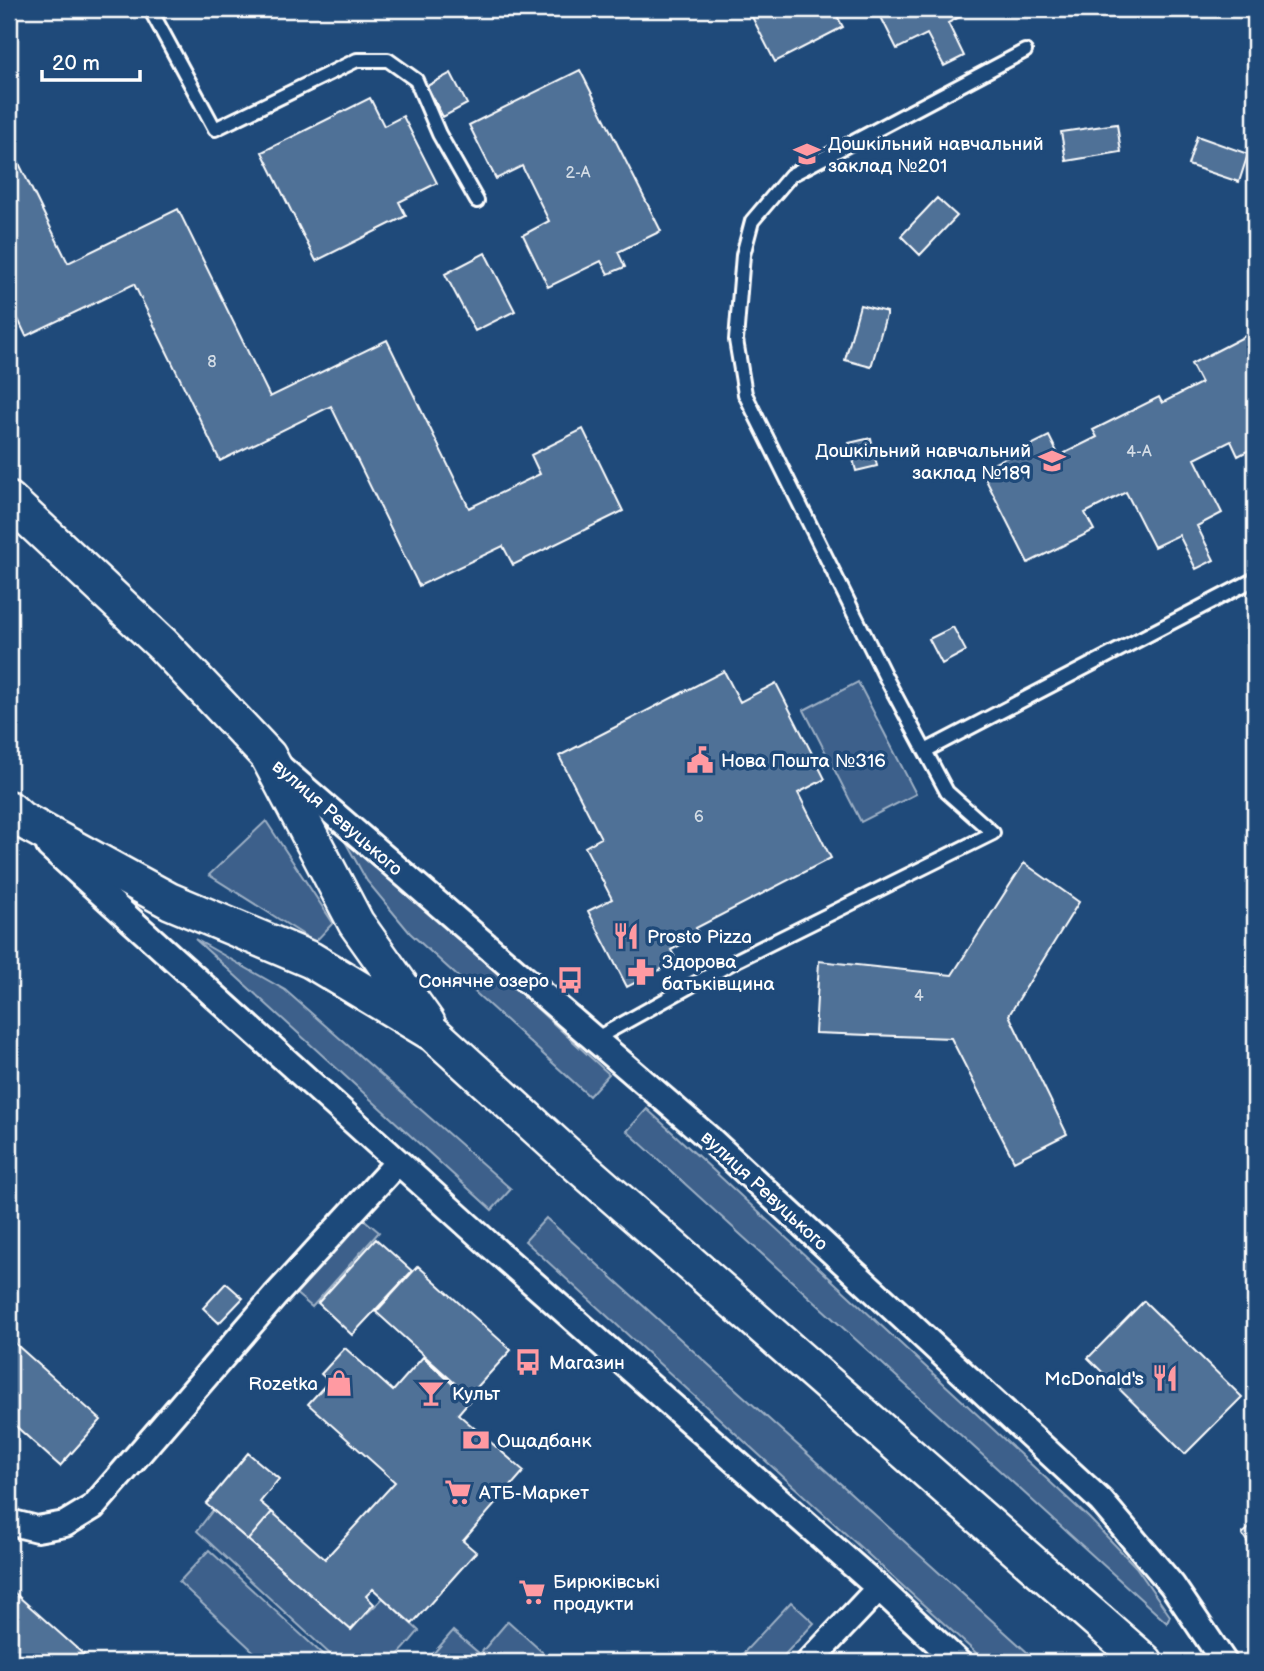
<svg xmlns="http://www.w3.org/2000/svg" width="1264" height="1671" font-family="'Balsamiq Sans',sans-serif">
  <rect width="100%" height="100%" fill="#1f4a7a"/>
  <filter id="ink" filterUnits="userSpaceOnUse"><feTurbulence type="fractalNoise" baseFrequency=".0143" numOctaves="2"/><feDisplacementMap in="SourceGraphic" scale="14" xChannelSelector="R" yChannelSelector="G"/><feConvolveMatrix kernelMatrix="1 2 1 2 8 2 1 2 1" color-interpolation-filters="sRGB"/></filter>
  <g filter="url(#ink)">
    <!-- green -->
    <path fill="#3c618b" stroke="#9eb0c5" stroke-width="2" d="M858,682l58,112 -55,28 -57,-112z
      M266,821l67,102 -18,19 -106,-67z
      M337,827l272,247 -20,22 -179,-163 -43,-52z
      M195,939l90,51 226,199 -19,21z
      M647,1109l442,409 47,49 34,49 -3,7 -540,-492z
      M361,1217l18,15 -67,75 -18,-15z
      M546,1218l492,444h-52l-461,-421z
      M213,1510l138,119 32,-31 36,33c-8,8 -17,23 -27,28 -16,9 -45,4 -60,-3l-135,-125z
      M209,1550l111,102 11,10h-66l-86,-80z
      M791,1602l23,21 -36,39h-43z
      M508,1621l43,39 -2,2h-123l27,-31 27,23z"/>
    <!-- building -->
    <path fill="#507197" stroke="#fff" stroke-width="2" d="M748,9h99l-11,5 7,13 -68,35z
      M877,9h93l1,2 -23,12 16,33 -20,10 -17,-32 -30,15z
      M580,70l81,161 -43,21 7,15 -17,7 -7,-13 -53,26 -25,-52 26,-14 -27,-55 -26,13 -27,-54z
      M451,73l16,31 -24,13 -16,-31z
      M370,98l14,28 19,-10 34,67 -38,19 7,14 -90,45 -54,-109z
      M1117,124l4,28 -55,9 -5,-29z
      M1197,136l51,18 -9,28 -51,-17z
      M9,143l59,120 110,-54 92,188 117,-57 82,168 71,-34 -9,-19 52,-26 40,82 -110,54 -10,-19 -84,40 -88,-180 -111,55 -86,-177 -108,52 -17,-36z
      M937,198l20,18 -37,39 -19,-19z
      M485,253l30,58 -40,20 -30,-57z
      M860,305l27,7 -16,55 -26,-7z
      M1255,331v116l-17,9 -7,-15 -36,18 27,54 -25,13 17,34 -18,9 -17,-34 -25,12 -28,-55 -41,21 9,17 -66,33 -47,-93 68,-34 10,20 38,-19 -4,-7 66,-33 3,6 39,-20 -10,-19z
      M871,438l6,28 -21,5 -7,-28z
      M953,627l13,24 -24,13 -13,-25z
      M724,671l16,31 36,-19 49,96 -27,14 33,65 -135,70 3,7 -28,15 6,11 -50,26 -39,-76 24,-12 -27,-52 16,-9 -42,-82z
      M1024,863l55,39 -70,113 58,119 -53,27 -63,-123 -136,-5 4,-72 133,14z
      M376,1239l36,32 -60,64 -34,-32z
      M418,1266l93,84 -42,46 -93,-84z
      M226,1283l17,15 -24,25 -16,-15z
      M1144,1301l98,96 -57,57 -97,-96z
      M9,1338l92,82 -41,46 -51,-46z
      M345,1348l48,43 30,-34 47,43 -12,14 66,57 -61,70 13,11 -64,72 -39,-35 -7,7 8,8 -23,26 -103,-90 24,-28 53,47 70,-77 -87,-78 21,-23 -8,-7z
      M248,1453l31,26 -19,23 12,10 -24,28 -42,-36z
      M1255,1524v29l-13,-19z
      M9,1588l83,74h-83z"/>
    <g fill="none" stroke-linecap="round" stroke-linejoin="round">
      <defs>
        <path id="lane" d="M150,9l65,120 142,-69h31l28,20 23,54 38,67
          M925,751l330,-172
          M595,1039l144,-80 254,-126 -46,-41 -60,-112 -142,-286 -9,-54 7,-85 9,-34 39,-46 234,-124"/>
        <path id="street" d="M280,767l430,372 391,362 71,84 52,77
          M49,846l442,400 388,342 79,74
          M9,1522l28,7 28,-5 28,-17 182,-211 123,-134
          M809,1662l70,-74"/>
        <path id="secondary" d="M9,500l153,144 106,112 88,167 71,100
          M9,809l11,10 150,82 141,59 123,74 133,121 578,507"/>
      </defs>
      <!-- lane casing -->
      <use href="#lane" stroke="#fff" stroke-width="18"/>
      <!-- street casing -->
      <use href="#street" stroke="#fff" stroke-width="30"/>
      <!-- secondary casing -->
      <use href="#secondary" stroke="#fff" stroke-width="40"/>
      <!-- lane -->
      <use href="#lane" stroke="#1f4a7a" stroke-width="12"/>
      <!-- street -->
      <use href="#street" stroke="#1f4a7a" stroke-width="24"/>
      <!-- secondary -->
      <use href="#secondary" stroke="#1f4a7a" stroke-width="35"/>
    </g>
  </g>
  <!-- icons -->
  <defs>
    <symbol id="school-bare" viewBox="-9 -9 18 18"><path d="M0-5L7-2L0 1L-7-2ZM-4 1L0 2.5L4 1V4Q0 6-4 4Z" fill="#ff9aa2" stroke="#1f4a7a" stroke-width="2.5" paint-order="stroke"/></symbol>
    <symbol id="civic-bare" viewBox="-9 -9 18 18"><path d="M-.6-6.5H3V-4.5H.6V-3L4-1V1h2V6H-6V1h2V-1L-.6-3ZM-1.2 2.5V6h2.4V2.5Z" fill="#ff9aa2" stroke="#1f4a7a" stroke-width="2.5" paint-order="stroke"/></symbol>
    <symbol id="restaurant-bare" viewBox="-9 -9 18 18"><path d="M-5-6h1v4h1v-4h1v4h1v-4h1v5L-1.5 .5V6h-2V.5L-5-1ZM5-6V6H3V1.5H1.5Q1.5-4 5-6Z" fill="#ff9aa2" stroke="#1f4a7a" stroke-width="2.5" paint-order="stroke"/></symbol>
    <symbol id="pharmacy-bare" viewBox="-9 -9 18 18"><path d="M-2-6h4v4h4v4h-4v4h-4v-4h-4v-4h4Z" fill="#ff9aa2" stroke="#1f4a7a" stroke-width="2.5" paint-order="stroke"/></symbol>
    <symbol id="bus-bare" viewBox="-9 -9 18 18"><path d="M-5-6H5V4H4V6H2V4H-2V6H-4V4H-5ZM-3.5-4V0h7V-4ZM-3.5 1.2v1.5H-2V1.2ZM2 1.2v1.5H3.5V1.2Z" fill="#ff9aa2" stroke="#1f4a7a" stroke-width="2.5" paint-order="stroke"/></symbol>
    <symbol id="shop-bare" viewBox="-9 -9 18 18"><path d="M-5-2.5h2.3a2.7 3.5 0 0 1 5.4 0H5L5.5 6h-11ZM-1.5-2.5h3a1.5 2.3 0 0 0-3 0Z" fill="#ff9aa2" stroke="#1f4a7a" stroke-width="2.5" paint-order="stroke"/></symbol>
    <symbol id="bar-bare" viewBox="-9 -9 18 18"><path d="M-6-5H6L.8 .8V4.5H3.5V6h-7V4.5H-.8V.8Z" fill="#ff9aa2" stroke="#1f4a7a" stroke-width="2.5" paint-order="stroke"/></symbol>
    <symbol id="bank-bare" viewBox="-9 -9 18 18"><path d="M-6-4H6V4H-6ZM0-2.3a2.3 2.3 0 1 0 0 4.6a2.3 2.3 0 1 0 0-4.6Z" fill="#ff9aa2" stroke="#1f4a7a" stroke-width="2.5" paint-order="stroke"/></symbol>
    <symbol id="supermarket-bare" viewBox="-9 -9 18 18"><path d="M-6-5.5h2.5l.6 2H6L4.5 2H-2.5L-4.4-4H-6ZM-1.5 3.2a1.3 1.3 0 1 0 .1 0ZM3 3.2a1.3 1.3 0 1 0 .1 0Z" fill="#ff9aa2" stroke="#1f4a7a" stroke-width="2.5" paint-order="stroke"/></symbol>
  </defs>
  <g fill-rule="evenodd">
    <use href="#school-bare" x="788" y="135" width="38" height="38"/>
    <use href="#school-bare" x="1033" y="442" width="38" height="38"/>
    <use href="#civic-bare" x="681" y="741" width="38" height="38"/>
    <use href="#restaurant-bare" x="607" y="917" width="38" height="38"/>
    <use href="#pharmacy-bare" x="622" y="953" width="38" height="38"/>
    <use href="#bus-bare" x="551" y="961" width="38" height="38"/>
    <use href="#bus-bare" x="509" y="1343" width="38" height="38"/>
    <use href="#restaurant-bare" x="1146" y="1359" width="38" height="38"/>
    <use href="#shop-bare" x="320" y="1364" width="38" height="38"/>
    <use href="#bar-bare" x="412" y="1374" width="38" height="38"/>
    <use href="#bank-bare" x="457" y="1421" width="38" height="38"/>
    <use href="#supermarket-bare" x="439" y="1473" width="38" height="38"/>
    <use href="#supermarket-bare" x="513" y="1573" width="38" height="38"/>
  </g>
  <g text-anchor="middle" stroke-width="7" stroke-linejoin="round" paint-order="stroke">
    <!-- number labels -->
    <g font-size="16" fill="#d3dce5">
      <text x="578" y="178">2-А</text>
      <text x="212" y="367">8</text>
      <text x="1139" y="457">4-А</text>
      <text x="699" y="822">6</text>
      <text x="919" y="1001">4</text>
    </g>
    <!-- poi labels -->
    <g font-size="19" fill="#fff" stroke="#1f4a7a" text-anchor="start">
      <text x="828" y="150">Дошкільний навчальний<tspan x="828" dy="22">заклад №201</tspan></text>
      <text x="1031" y="457" text-anchor="end">Дошкільний навчальний<tspan x="1031" dy="22">заклад №189</tspan></text>
      <text x="721" y="767">Нова Пошта №316</text>
      <text x="647" y="943">Prosto Pizza</text>
      <text x="662" y="968">Здорова<tspan x="662" dy="22">батьківщина</tspan></text>
      <text x="549" y="987" text-anchor="end">Сонячне озеро</text>
      <text x="549" y="1369">Магазин</text>
      <text x="1144" y="1385" text-anchor="end">McDonald's</text>
      <text x="318" y="1390" text-anchor="end">Rozetka</text>
      <text x="452" y="1400">Культ</text>
      <text x="497" y="1447">Ощадбанк</text>
      <text x="479" y="1499">АТБ-Маркет</text>
      <text x="553" y="1588">Бирюківські<tspan x="553" dy="22">продукти</tspan></text>
    </g>
    <!-- street labels -->
    <g font-size="19" fill="#fff" stroke="#1f4a7a">
      <text transform="translate(338 817) rotate(41)" y="7">вулиця Ревуцького</text>
      <text transform="translate(765 1190) rotate(43)" y="7">вулиця Ревуцького</text>
    </g>
  </g>
  <!-- margin -->
  <rect width="1264" height="1671" fill="none" stroke="#1f4a7a" stroke-width="35"/>
  <rect x="18" y="18" width="1229" height="1636" fill="none" stroke="#fff" stroke-width="2.5" filter="url(#ink)"/>
  <!-- scale -->
  <path d="M42 70v10h98v-10" fill="none" stroke="#ffffff" stroke-width="3.5"/>
  <text x="52" y="70" font-size="21" fill="#ffffff" stroke="#1f4a7a" stroke-width="5" paint-order="stroke">20 m</text>
</svg>
